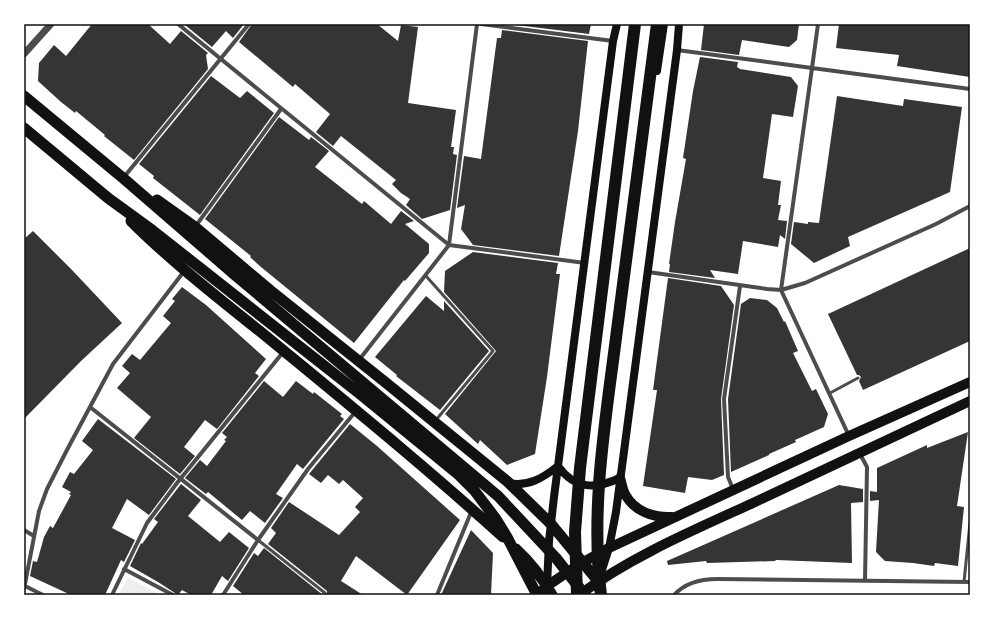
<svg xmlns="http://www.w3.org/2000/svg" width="994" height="619" font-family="Quicksand,sans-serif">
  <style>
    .green { fill: #eee }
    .building { fill: #353535 }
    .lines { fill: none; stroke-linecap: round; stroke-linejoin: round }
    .service { stroke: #4c4c4c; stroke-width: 3 }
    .minor { stroke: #4c4c4c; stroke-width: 4 }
    .tertiary { stroke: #4c4c4c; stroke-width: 7 }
    .secondary { stroke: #111; stroke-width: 8 }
    .primary { stroke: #111; stroke-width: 10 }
    .trunk { stroke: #111; stroke-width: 11 }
    .motorway { stroke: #111; stroke-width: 12 }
    .neatline { fill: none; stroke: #111; stroke-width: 1.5 }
  </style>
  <rect width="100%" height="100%" fill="#fff"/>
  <!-- green -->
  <path class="green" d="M128,578L161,595H118Z"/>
  <!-- building -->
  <path class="building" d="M92,24H148L170,44L181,31L208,53L206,55L208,69L134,160L104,136L105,135L76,111L75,113L61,102L38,81L39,63L54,45L66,56Z
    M186,24H244L233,38L226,31L212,47L185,25Z
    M252,24H377L398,41L401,25L418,27L408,103L456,110L451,147H454L453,154L457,155L450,210L422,219L406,205L410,199L401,193L392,184L396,180L341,136L333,146L316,132L330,114L295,84L293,87L239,42Z
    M508,24H591L589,34Z
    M704,24H799L797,40L789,47L742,40L739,55L701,50Z
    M839,24H970V77L897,66L899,55L836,48Z
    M502,30L588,41L578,131L559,256L473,245L461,229L465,205L457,208L464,156L481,159L497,38H501Z
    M700,57L738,62L737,67L740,69L791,77L798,86L793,117L772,114L763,178L781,181L778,205H781L778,220L787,221L785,239L780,235L778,247L743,241L738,274L710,270L715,278L669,272L670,264H669L675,222L686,159L683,158L693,91Z
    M211,76L240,98L247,91L274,113L200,215L153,178L154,176L139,164Z
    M837,96L903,106L904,99L962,107L950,192L848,237L850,246L814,263L791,244L794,222L808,224V222L819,223Z
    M279,117L309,140L311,137L329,151L315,167L362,204L364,201L391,224L401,211L414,221L405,224L429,244V253L405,281L404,280L354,343L261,267L250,257L251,256L205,219Z
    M33,231L72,270L122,323L81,361L24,419V239Z
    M970,248V341L863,390L859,381L861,377L859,375H857L828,314Z
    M473,252L558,263L556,274H560L547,377L535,454L507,465L480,440L478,444L445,414L496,351L444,292L445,271Z
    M668,278L721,286L734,305L721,399L724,475L712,480L688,477L685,493L643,486L657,390H653Z
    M182,287L206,305L266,359L255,373L259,376L217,429L205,420L184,447L195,456L180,474L134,438L151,417L117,388L130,373L122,366L132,354L140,360L171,323L163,316L175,301L172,299Z
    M426,296L444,311V301L489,351L440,410L396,376L397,375L375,357Z
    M750,298L767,300L777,308L784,322L785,321L798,351L793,353L812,391L816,389L828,414L824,427L795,440L796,442L769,454V455L731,472L728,399L741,304Z
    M264,381L283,397L296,381L313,394L314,392L342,414L340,416L344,419L303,469L297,464L276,494L283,498L265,523L250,511L242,520L208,492L206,494L185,478L200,460L207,466L226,441L224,440L227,437L222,433Z
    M98,419L176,479L149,515L127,499L112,528L135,540L124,562L121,560L105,595H71L30,576L33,561L37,562L44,537L50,526L53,528L71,495L69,494L71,492L62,487L70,472L74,474L93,450L82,441Z
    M350,424L377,446L460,520L407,595L356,556L341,581L363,595H327V591L268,544L276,533L271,528L289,502L339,535L360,512L355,507L363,498L343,480L339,484L328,475L321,483L309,474Z
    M968,432L957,506L964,507L958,566L935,563L934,566L913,563L885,561L876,552L879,500L870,501V491L877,492V468L927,445V448Z
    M181,484L201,500L188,516L220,542L229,532L249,548L228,581L222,576L211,595H191L182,590L178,595L158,582L130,566L141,543L142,544L158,522L154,519Z
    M839,485L863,489V502L851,503L852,563L776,560L775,561L707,563L706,561L668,565L667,561Z
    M471,530L493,553L491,595H441Z
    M264,548L323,595H244L233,586L254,553L258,556Z"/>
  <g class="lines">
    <!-- service -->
    <path class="service" d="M426,276L493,351L436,420
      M830,393L858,378
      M258,540L325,593
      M964,582L970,523"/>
    <!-- minor -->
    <path class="minor" d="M178,24L449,245L585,263
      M481,24L613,41
      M677,50L812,68L818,24
      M124,177L249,24
      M195,227L281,109
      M648,272L767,289L781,290L805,283L936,224L970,206
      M359,360L449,245L477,24
      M90,407L258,540
      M849,436L781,290L812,68L970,89
      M860,454L867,467L865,581
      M733,489L728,477L724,399L740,286
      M24,530L34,536
      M124,569L173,595
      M25,586L43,595
      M24,589L39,511L47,489L68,448L113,364L185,270
      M112,595L147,523L177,483L284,351
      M223,595L258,540L308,469L356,411
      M437,595L472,510
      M674,595C685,583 702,579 717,579L970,582"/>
    <!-- tertiary -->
    <path class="tertiary" d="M24,54L51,24"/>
    <!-- secondary -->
    <path class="secondary" d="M657,71L664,24
      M558,466C575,490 596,489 620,478
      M509,483C528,487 543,478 558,466
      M601,573L609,548L616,512L677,50L679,24
      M547,586L549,541L554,497L613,41L617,24"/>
    <!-- primary -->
    <path class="primary" d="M620,478C622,483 622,489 625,494C634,511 653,518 672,517
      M536,595C559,576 584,561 609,548L849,436L970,382
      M579,595C632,556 694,530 753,503C826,469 898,435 970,401"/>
    <!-- trunk -->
    <path class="trunk" d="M24,96L123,178L235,275L498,496L556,558L585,595
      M24,128L108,198L152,230L360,394L459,475L474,490L496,519L507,537L537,595
      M157,200L195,227L271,291L385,382L508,482L551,524L598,581L599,588
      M131,221C173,263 221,300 267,337C347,403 427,468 503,537
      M516,549C531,563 542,577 552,595"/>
    <!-- motorway -->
    <path class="motorway" d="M577,595L575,532L580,468L635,24
      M601,595C590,507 606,418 617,330C631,228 644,126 657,24"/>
  </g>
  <!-- border -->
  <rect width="994" height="619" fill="none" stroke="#ffffff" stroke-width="50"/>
  <rect x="25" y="25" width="944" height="569" class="neatline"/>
</svg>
